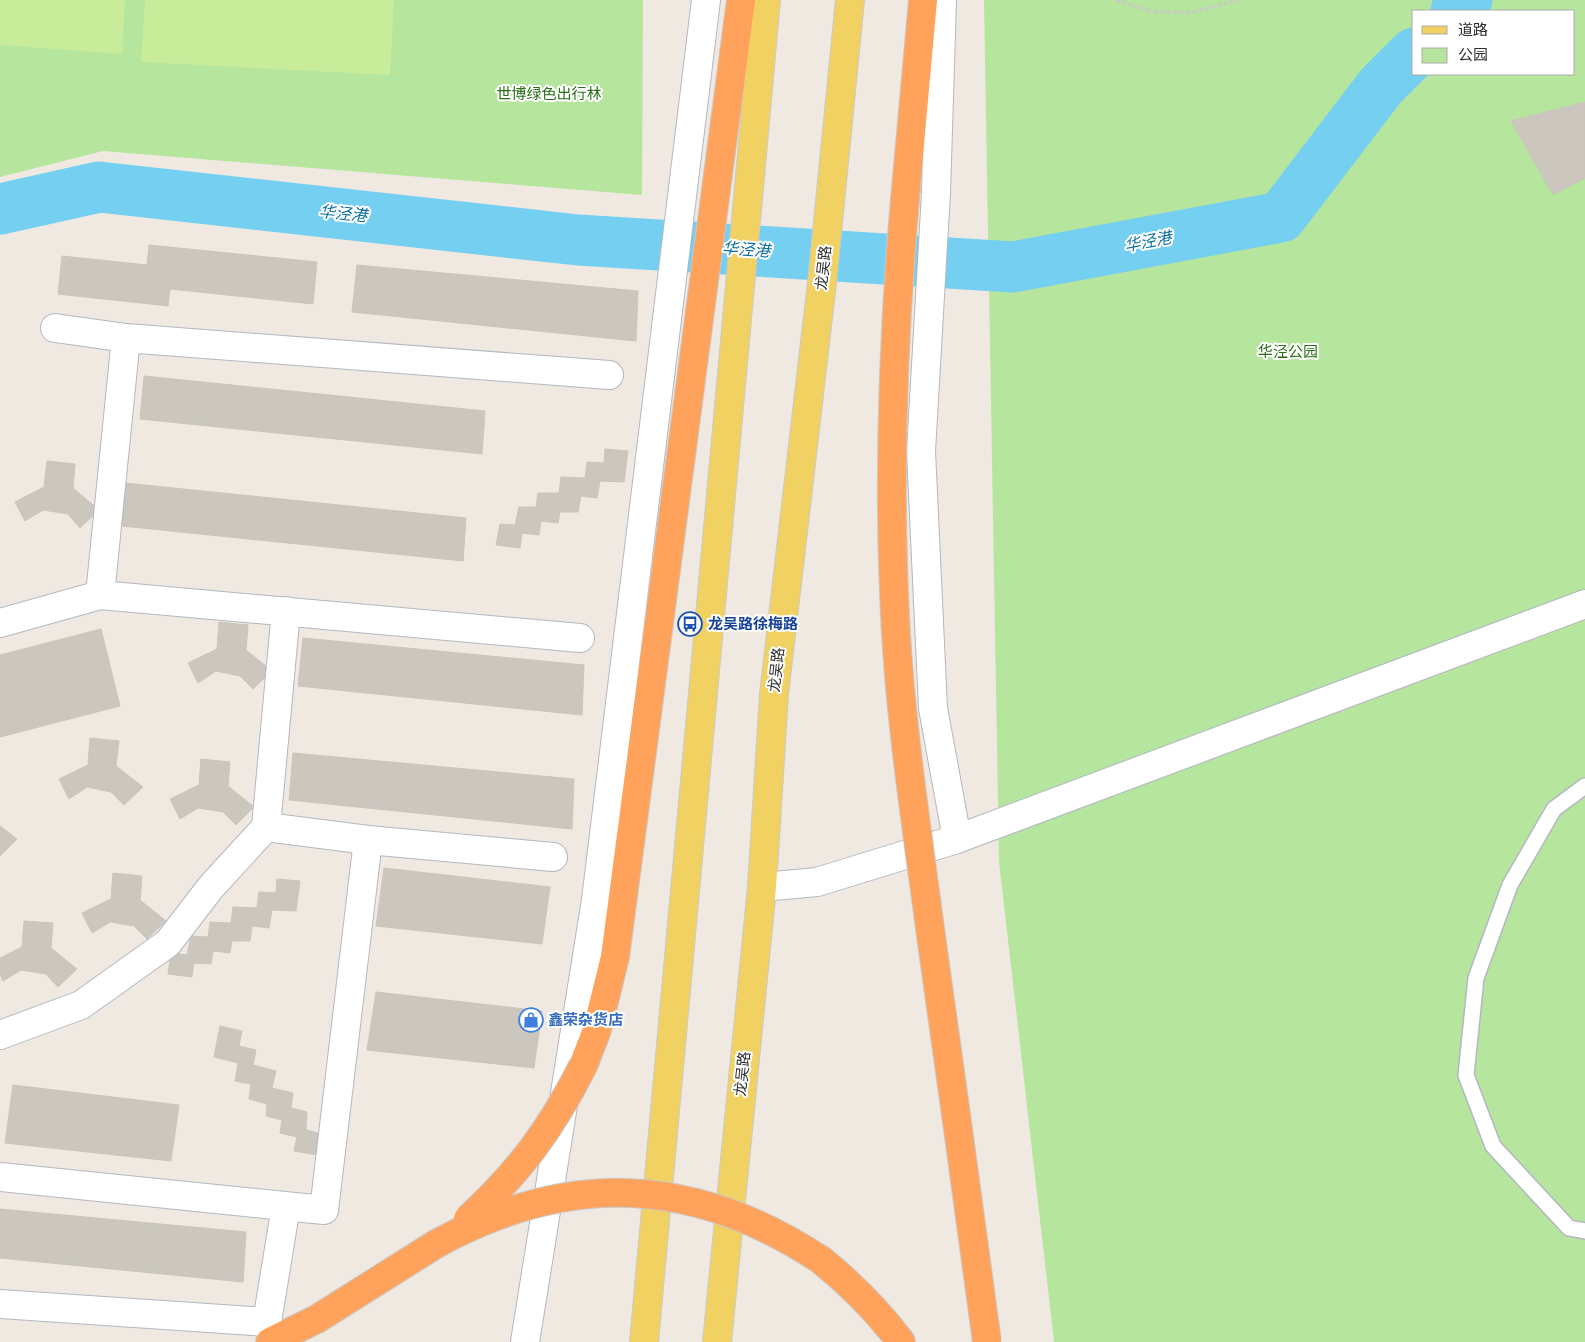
<svg xmlns="http://www.w3.org/2000/svg" width="1585" height="1342" font-family="'Source Sans 3','Noto Sans SC',sans-serif">
  <style>
    .green { fill: #b6e59e; fill-rule: evenodd }
    .pitch { fill: #c9ec9a }
    .lines { fill: none; stroke-linecap: round; stroke-linejoin: round }
    .river { stroke: #75cff0; stroke-width: 51 }
    .building { fill: #cbc7bf; stroke: #cbc5ba }
    .lane-casing { stroke: #b4b7c1; stroke-width: 18 }
    .street-casing { stroke: #b4b7c1; stroke-width: 30 }
    .primary-casing { stroke: #c9c9c9; stroke-width: 30 }
    .highway-casing { stroke: #c9c9c9; stroke-width: 30 }
    .path { stroke: #c9c9c9; stroke-width: 3; stroke-dasharray: 4 2.5; stroke-linecap: butt }
    .lane { stroke: #fff; stroke-width: 15 }
    .street { stroke: #fff; stroke-width: 28 }
    .primary { stroke: #f2d163; stroke-width: 28 }
    .highway { stroke: #ffa35c; stroke-width: 28 }
    .highway-bridge-casing { stroke: #c9c9c9; stroke-width: 30; stroke-linecap: butt }
    .highway-bridge { stroke: #ffa35c; stroke-width: 28 }
    .labels { text-anchor: middle; dominant-baseline: central; stroke-width: 4; stroke-linejoin: round; paint-order: stroke }
    .park-label { font-size: 15px; fill: #2c6e1b; stroke: #fff }
    .street-label { font-size: 15px; fill: #2e2e2e; stroke: #fff }
    .transit-label { font-size: 15px; font-weight: bold; fill: #164399; stroke: #fff; text-anchor: start }
    .shop-label { font-size: 15px; font-weight: bold; fill: #366cbe; stroke: #fff; text-anchor: start }
    .water-label { font-size: 16px; font-style: italic; fill: #0d6fa3; stroke: #fff }
  </style>
  <rect width="100%" height="100%" fill="#efe9e1"/>
  <!-- green -->
  <path class="green" d="M0,0H643L642,195L103,151L0,177Z
    M984,0H1585V1342H1054L999,861ZM1414,11H1574V74H1414Z"/>
  <!-- pitch -->
  <path class="pitch" d="M0,0H125L122,54L0,45Z
    M145,0H394L390,75L141,62Z"/>
  <g class="lines">
    <!-- river -->
    <path class="river" d="M1456,11L1467,0
      M0,209L99,187L578,240L1013,267L1281,217L1381,86L1414,53"/>
  </g>
  <!-- building -->
  <path class="building" d="M1585,102V178L1553,195L1511,121Z
    M149,245L317,262L313,304L170,289L168,306L58,294L62,256L147,265Z
    M357,265L638,291L636,341L352,312Z
    M144,376L485,411L482,454L140,419Z
    M605,449L628,451L624,482L600,481L597,498L581,496L578,512H560L558,523L541,521L539,535L522,533L520,548L496,545L500,524L515,525L519,507H536L538,493H559L561,477L585,478L587,462L604,463Z
    M47,461L75,464L73,488L99,510L80,528L68,514L43,510L25,521L15,502L44,487Z
    M125,483L466,518L463,561L122,526Z
    M219,622L248,625L246,650L272,671L253,689L240,676L216,671L198,683L188,663L217,649Z
    M101,629L120,706L0,737V655Z
    M303,638L584,665L582,715L298,686Z
    M90,738L119,741L116,766L143,787L124,805L111,792L87,787L69,799L59,779L88,765Z
    M293,753L574,779L572,829L289,800Z
    M201,759L230,762L228,786L254,807L236,825L223,812L198,808L180,819L170,799L199,785Z
    M0,826L17,839L0,856Z
    M384,868L550,887L542,944L376,926Z
    M113,873L142,876L140,900L166,921L147,939L134,926L110,922L92,933L82,913L111,899Z
    M277,879L300,881L296,911L272,910L269,928L252,926L250,941H232L230,953L213,951L211,964L194,963L192,977L168,974L171,953L187,955L191,936L208,937L210,922L231,923L233,907L257,908L259,892L276,893Z
    M24,921L53,923L51,948L77,969L58,987L46,974L21,970L3,981L0,974V958L22,947Z
    M376,992L542,1011L534,1068L367,1050Z
    M220,1026L242,1031L239,1046L256,1050L253,1065L276,1071L272,1088L293,1093L291,1108L307,1112L306,1130L321,1134L318,1155L294,1151L297,1137L280,1133L282,1120L266,1116L267,1104L249,1099L251,1084L235,1081L238,1063L214,1057Z
    M13,1085L179,1105L171,1161L5,1143Z
    M0,1209L246,1232L243,1282L0,1258Z"/>
  <g class="lines">
    <!-- lane casing -->
    <g class="lane-casing">
      <path id="lane" d="M1585,786L1554,809L1510,885L1476,978L1466,1075L1493,1146L1569,1228L1585,1231"/>
    </g>
    <!-- street casing -->
    <g class="street-casing">
      <path id="street" d="M942,0L936,193L921,451L933,708L957,839
        M55,328L126,338L609,375
        M100,595L126,338
        M0,623L100,595L580,638
        M266,827L368,840L553,857
        M762,887L817,882L957,839L1585,604
        M0,1035L81,1005L168,943L211,887L266,827L286,611
        M0,1177L324,1210L368,840
        M0,1304L267,1322L286,1206
        M525,1342L596,900L706,0"/>
    </g>
    <!-- primary casing -->
    <g class="primary-casing">
      <path id="primary" d="M644,1342L766,0
        M717,1342L762,887L774,694L822,283L850,0"/>
    </g>
    <!-- highway casing -->
    <g class="highway-casing">
      <path id="highway" d="M905,199L923,0
        M583,1066L597,1030L615,957L741,0
        M821,1260C852,1285 877,1310 901,1342
        M270,1342L317,1319L436,1244"/>
    </g>
    <!-- path -->
    <path class="path" d="M1116,0L1150,11L1190,13L1238,0"/>
    <!-- lane -->
    <use href="#lane" class="lane"/>
    <!-- street -->
    <use href="#street" class="street"/>
    <!-- primary -->
    <use href="#primary" class="primary"/>
    <!-- highway -->
    <use href="#highway" class="highway"/>
    <!-- highway-bridge casing -->
    <g class="highway-bridge-casing">
      <path id="highway-bridge" d="M905,199C893,338 888,476 895,615C900,722 917,829 931,936C950,1071 969,1207 987,1342
        M468,1219C520,1171 551,1129 583,1066
        M436,1244C569,1171 694,1176 821,1260"/>
    </g>
    <!-- highway-bridge -->
    <use href="#highway-bridge" class="highway-bridge"/>
  </g>
  <!-- icons -->
  <defs>
    <g id="bus-ring" transform="scale(1.25)"><circle r="9.5" fill="#fff" stroke="#1a4fb4" stroke-width="1.5"/><path d="M-5-6H5V4H4V6H2V4H-2V6H-4V4H-5ZM-3.5-4V0h7V-4ZM-3.5 1.2v1.5H-2V1.2ZM2 1.2v1.5H3.5V1.2Z" fill="#1a4fb4"/></g>
    <g id="shop-ring" transform="scale(1.25)"><circle r="9.5" fill="#fff" stroke="#3f7fe0" stroke-width="1.5"/><path d="M-5-2.5h2.3a2.7 3.5 0 0 1 5.4 0H5L5.5 6h-11ZM-1.5-2.5h3a1.5 2.3 0 0 0-3 0Z" fill="#3f7fe0"/></g>
  </defs>
  <g fill-rule="evenodd">
    <use href="#bus-ring" x="690" y="624"/>
    <use href="#shop-ring" x="531" y="1020"/>
  </g>
  <g class="labels">
    <!-- park labels -->
    <g class="park-label">
      <text x="549" y="94">世博绿色出行林</text>
      <text x="1288" y="352">华泾公园</text>
    </g>
    <!-- street labels -->
    <g class="street-label">
      <text transform="translate(824 268) rotate(-84)">龙吴路</text>
      <text transform="translate(777 670) rotate(-84)">龙吴路</text>
      <text transform="translate(743 1074) rotate(-84)">龙吴路</text>
    </g>
    <!-- transit labels -->
    <g class="transit-label">
      <text x="708" y="624">龙吴路徐梅路</text>
    </g>
    <!-- shop labels -->
    <g class="shop-label">
      <text x="548" y="1020">鑫荣杂货店</text>
    </g>
    <!-- water labels -->
    <g class="water-label">
      <text transform="translate(343 214) rotate(6)">华泾港</text>
      <text transform="translate(1148 242) rotate(-11)">华泾港</text>
      <text transform="translate(746 250) rotate(4)">华泾港</text>
    </g>
  </g>
  <!-- legend -->
  <rect x="1412" y="10" width="162" height="65" fill="#ffffff" stroke="#ababab"/>
  <rect x="1422" y="26" width="25" height="8" fill="#f2d163" stroke="#ababab"/>
  <text x="1458" y="35" font-size="15" fill="#2e2e2e">道路</text>
  <rect x="1422" y="48" width="25" height="15" fill="#b6e59e" stroke="#ababab"/>
  <text x="1458" y="60" font-size="15" fill="#2e2e2e">公园</text>
</svg>
